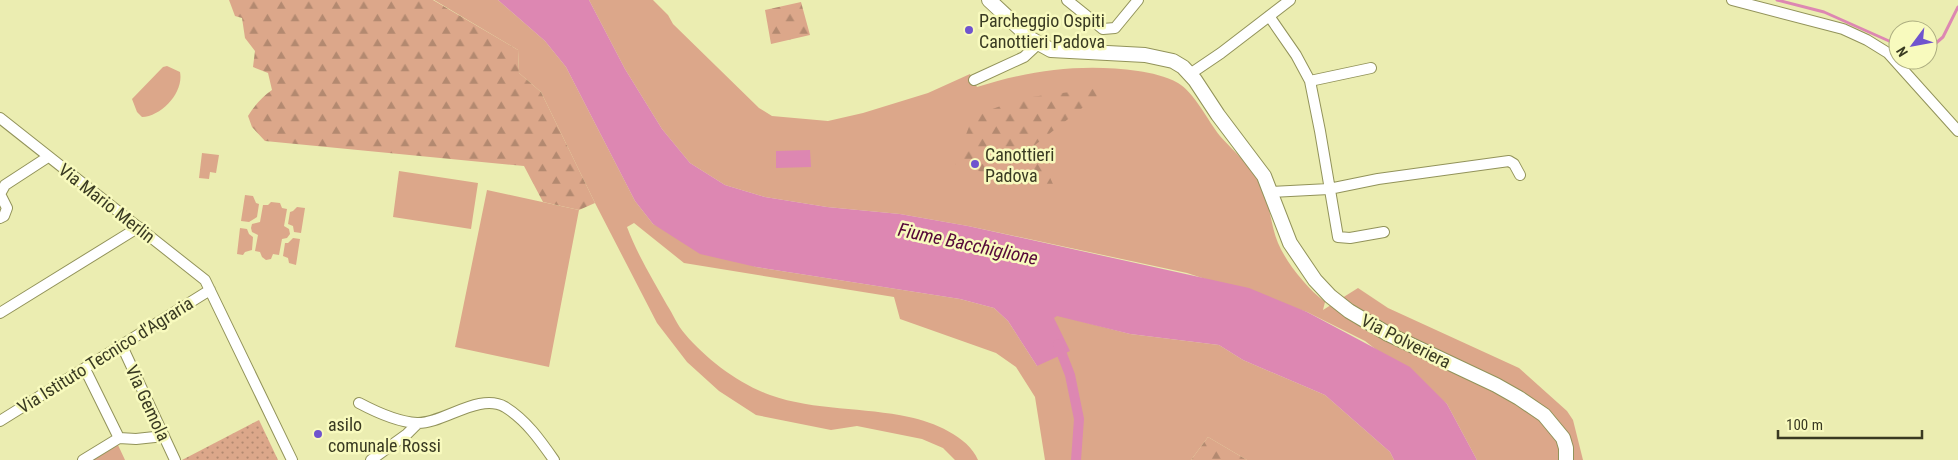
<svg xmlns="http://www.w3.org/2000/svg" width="1958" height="460" font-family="'Roboto Condensed',sans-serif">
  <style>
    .grass { fill: #dca78a }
    .forest { fill: url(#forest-firs) }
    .park { fill: url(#park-dots) }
    .water { fill: #dd87b2 }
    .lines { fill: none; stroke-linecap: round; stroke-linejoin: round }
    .stream { stroke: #dd87b2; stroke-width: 3 }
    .canal { stroke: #dd87b2; stroke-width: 10 }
    .street-casing { stroke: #92935a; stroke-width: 12 }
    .secondary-casing { stroke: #92935a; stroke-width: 16 }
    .street { stroke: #fff; stroke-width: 10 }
    .secondary { stroke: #fff; stroke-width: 14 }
    .poi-dot { fill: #6f54ce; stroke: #f8fabe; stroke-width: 2 }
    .labels { text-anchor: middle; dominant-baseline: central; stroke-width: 5; stroke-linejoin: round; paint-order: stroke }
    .poi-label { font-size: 18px; fill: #393a22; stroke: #f8fabe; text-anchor: start }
    .street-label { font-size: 18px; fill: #393a22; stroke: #f8fabe }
    .water-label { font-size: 19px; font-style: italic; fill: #560939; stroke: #f8fabe }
  </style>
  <defs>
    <pattern id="forest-firs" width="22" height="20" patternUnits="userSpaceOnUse" patternTransform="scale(1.25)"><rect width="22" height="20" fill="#dca78a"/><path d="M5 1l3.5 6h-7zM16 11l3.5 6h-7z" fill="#b38970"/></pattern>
    <pattern id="park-dots" width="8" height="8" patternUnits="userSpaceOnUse" patternTransform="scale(1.25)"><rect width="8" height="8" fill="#dca78a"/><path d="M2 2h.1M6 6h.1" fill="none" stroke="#b38970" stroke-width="1.8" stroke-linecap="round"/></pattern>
  </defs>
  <rect width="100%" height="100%" fill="#ebedb1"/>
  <!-- grass -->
  <path class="grass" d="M434,0H498L545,41L566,67L635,201L653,224L756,267L960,299L994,308L1008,321L1037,366L1054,317L1057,315L1130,334L1219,345L1243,360L1325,395L1390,452L1394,460H1247L1208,437L1191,460H1045L1035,397L1016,367L996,353L900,319L894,297L684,263L634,223L627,227C637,254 653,280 667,305C673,314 677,325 685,334C706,359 739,384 770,395C815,411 864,407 909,417C933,422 968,436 978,460H955L943,448L922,439L857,426L831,430L756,415L719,391L687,362L657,323L595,203L541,92L519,73L518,50Z
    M589,0H653L668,15L673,24L759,108L772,116L828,121L863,113L928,93L970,74L977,87C1030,70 1083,63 1138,71C1151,73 1166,76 1178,83C1194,92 1208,121 1220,136C1234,152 1255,169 1263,189C1270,206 1271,226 1278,243C1287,264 1307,288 1325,302L1323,310L1358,288L1388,308L1519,368L1567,411L1573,420L1583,460H1477L1447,404L1365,341L1307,312L1187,273L968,226L900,214L827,207L765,197L725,185L690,163L662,129L625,69Z
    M167,66L180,72C184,92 162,116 142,117L137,112L132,99L163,67Z
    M202,153L219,155L216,173L210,172L209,179L199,178Z
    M399,171L478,183L471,229L393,217Z
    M487,190L579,210L549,367L455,347Z
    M245,195L253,196L256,203L259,204L257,217L249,222L241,221Z
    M271,202L280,203L282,208L287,209L284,226L289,229L290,234L287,238L282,239L279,255L273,254L271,259L266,260L262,257L260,252L255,251L258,235L252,232L251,228L252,224L260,222L263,205H268Z
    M297,207L305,208L301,233L294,232L293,226L288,224L290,212L293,211Z
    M240,228L247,229L249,234L253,237L252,250L245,252L243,255L237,254Z
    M293,238L300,239L296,265L289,263L288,258L283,256L285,243H288Z
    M118,445L125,460H93Z"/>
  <!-- forest -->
  <path class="forest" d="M229,0H433L518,50L519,73L541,92L595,203L579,210L543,202L524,166L265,141L252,127L248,116C254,106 262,97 272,90L268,73L253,67L255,51L245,38L242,18L235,16Z
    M801,2L810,35L771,44L765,10Z
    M1109,87L1035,145L1058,195L955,164L973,116L1023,98Z
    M1208,437L1247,460H1191Z"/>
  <!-- park -->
  <path class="park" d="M259,420L278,460H182Z"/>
  <!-- water -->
  <path class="water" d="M498,0H589L625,69L662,129L690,163L725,185L765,197L827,207L900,214L968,226L1249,288L1307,312L1410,367L1447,404L1477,460H1394L1390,452L1325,395L1243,360L1219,345L1130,334L1057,316L1054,318L1070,351L1037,366L1008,321L994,308L960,299L756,267L700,254L653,224L635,201L566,67L545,41Z
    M810,150L811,167L776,168V151Z"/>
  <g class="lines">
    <!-- stream -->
    <path class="stream" d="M1777,0L1824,12L1898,45
      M1928,50L1943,37L1958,7"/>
    <!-- canal -->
    <path class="canal" d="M1058,344L1070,375L1079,419L1076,460"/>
    <!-- street casing -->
    <g class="street-casing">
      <path id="street" d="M1067,0L1103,29L1115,28L1138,0
        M1732,0L1843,29L1867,40L1888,53L1958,131
        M1269,16L1296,55L1310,81L1320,131L1338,237L1350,238L1384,232
        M1190,74L1221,53L1290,0
        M974,80L1024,57L1038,44
        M1310,81L1371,68
        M0,118L205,280L292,460
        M1271,192L1329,189L1378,179L1509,161L1514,164L1520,175
        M0,218L4,216L7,208L0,194L5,185L48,157
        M0,313L139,227
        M122,346L175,460
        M85,369L119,438
        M359,403C376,412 397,422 417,423C443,424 479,392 505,407C526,420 540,440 554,460
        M0,421L210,290
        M83,460L119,438L136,439L164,436
        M371,460L407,434L418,423"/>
    </g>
    <!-- secondary casing -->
    <g class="secondary-casing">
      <path id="secondary" d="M989,0L1031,39L1051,50L1145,55L1173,61L1183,67L1195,80L1218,115L1264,176L1290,243L1315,280L1330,296L1349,311L1388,334L1496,385L1519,398L1544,415L1563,438L1566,448V460"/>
    </g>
    <!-- street -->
    <use href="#street" class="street"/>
    <!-- secondary -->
    <use href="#secondary" class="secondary"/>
  </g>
  <!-- markers -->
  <g class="poi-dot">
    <circle cx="969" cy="30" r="5"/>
    <circle cx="975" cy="164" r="5"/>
    <circle cx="318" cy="434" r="5"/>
  </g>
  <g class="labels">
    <!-- poi labels -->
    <g class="poi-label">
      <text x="979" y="20">Parcheggio Ospiti<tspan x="979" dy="21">Canottieri Padova</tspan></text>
      <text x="985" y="154">Canottieri<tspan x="985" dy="21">Padova</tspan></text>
      <text x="328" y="424">asilo<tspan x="328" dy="21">comunale Rossi</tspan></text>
    </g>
    <!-- street labels -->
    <g class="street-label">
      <text transform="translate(107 203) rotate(38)">Via Mario Merlin</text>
      <text transform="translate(1406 341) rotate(27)">Via Polveriera</text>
      <text transform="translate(105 355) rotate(-32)">Via Istituto Tecnico d'Agraria</text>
      <text transform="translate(148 403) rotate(65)">Via Gemola</text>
    </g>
    <!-- water labels -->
    <g class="water-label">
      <text transform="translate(968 244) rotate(12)">Fiume Bacchiglione</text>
    </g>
  </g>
  <!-- north arrow -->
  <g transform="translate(1913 45) rotate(238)"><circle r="24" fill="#f8fabe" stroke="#acad80"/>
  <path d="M0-4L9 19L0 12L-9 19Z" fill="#6f54ce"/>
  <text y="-8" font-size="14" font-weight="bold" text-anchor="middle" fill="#393a22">N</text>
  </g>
  <!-- scale -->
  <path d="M1778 430v8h144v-8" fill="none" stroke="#393a22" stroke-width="2.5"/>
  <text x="1786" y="430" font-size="15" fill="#393a22" stroke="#f8fabe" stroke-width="4" paint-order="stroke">100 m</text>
</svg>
